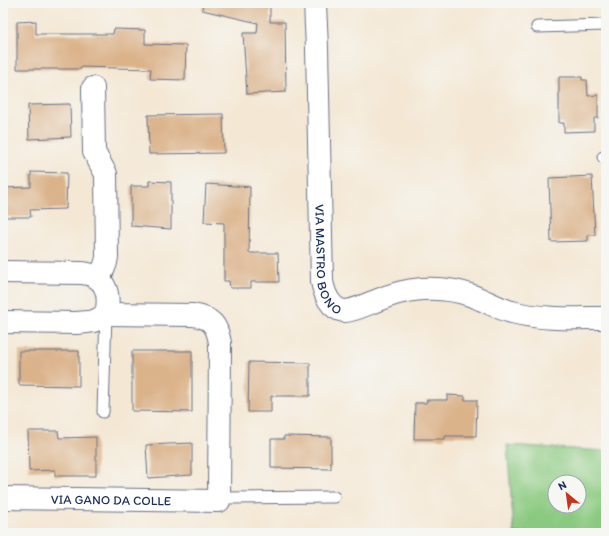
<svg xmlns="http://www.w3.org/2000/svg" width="609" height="536" font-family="Itim,sans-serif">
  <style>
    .green { fill: #8ac97f; stroke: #527c6e; fill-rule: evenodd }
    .building { fill: #dbb38b }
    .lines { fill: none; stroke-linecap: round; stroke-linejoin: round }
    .service-casing { stroke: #677088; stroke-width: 13 }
    .minor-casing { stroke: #677088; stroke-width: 24 }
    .service { stroke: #fff; stroke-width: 11 }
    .minor { stroke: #fff; stroke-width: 22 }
    .labels { text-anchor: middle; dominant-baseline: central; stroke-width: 3; stroke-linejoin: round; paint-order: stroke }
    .street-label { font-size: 13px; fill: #1b2f5e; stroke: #f6f6f2 }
  </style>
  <rect width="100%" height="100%" fill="#f6f6f2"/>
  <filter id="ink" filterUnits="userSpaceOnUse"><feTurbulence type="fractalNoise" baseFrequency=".025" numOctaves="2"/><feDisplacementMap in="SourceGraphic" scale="8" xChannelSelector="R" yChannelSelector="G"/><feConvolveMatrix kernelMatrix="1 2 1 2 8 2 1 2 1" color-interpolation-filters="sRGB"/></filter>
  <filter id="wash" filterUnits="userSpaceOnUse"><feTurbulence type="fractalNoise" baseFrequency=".012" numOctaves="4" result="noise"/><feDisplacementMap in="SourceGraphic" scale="16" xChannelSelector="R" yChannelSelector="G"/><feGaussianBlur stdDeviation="0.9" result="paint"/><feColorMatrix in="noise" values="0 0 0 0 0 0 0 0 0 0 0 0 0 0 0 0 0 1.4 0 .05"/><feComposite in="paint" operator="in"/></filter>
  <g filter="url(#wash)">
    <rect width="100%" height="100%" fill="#f4e8d5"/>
    <!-- green -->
    <path class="green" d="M507,445L606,451V533H514ZM555,482H579V506H555Z"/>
    <g id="blocks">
      <!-- building -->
      <path class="building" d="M203,3H270V22H285L286,92L247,94L243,33H257L258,23L202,10Z
        M36,21V34H113L114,29L145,30V44L186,45L185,80L150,79L151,69L81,67V69H17V22Z
        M559,77H582V80H587L588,96L598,95V118H594V131L564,132V123H559Z
        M70,104L71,137L29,139L28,105Z
        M223,114L224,153L149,154L148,115Z
        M31,172L67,173L66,209L30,210L31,217H3V188L31,187Z
        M592,176L595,235H588V241L551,242L549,178Z
        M149,181L171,182V229L131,226V186H149Z
        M206,184L250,187L249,253H278L279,282H251V288H230L229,281H224V223L204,222Z
        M19,351H79V386L19,385Z
        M132,351H192V412L132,411Z
        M249,362L310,363V396H271V412H248Z
        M447,395L465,396V400H477L476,436H445V439H414L415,403H426L427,400H447Z
        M28,431H58L59,438L96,437V476H55V470L29,471Z
        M284,436L331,437V469L271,468V439H284Z
        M192,443V475L148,478L146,445Z"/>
    </g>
  </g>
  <g filter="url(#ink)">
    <use href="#blocks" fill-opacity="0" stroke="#677088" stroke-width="1"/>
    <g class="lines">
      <!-- service casing -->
      <g class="service-casing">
        <path id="service" d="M537,27L606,25
          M603,157H606
          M103,412L106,314
          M219,498L334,497"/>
      </g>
      <!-- minor casing -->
      <g class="minor-casing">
        <g id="minor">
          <path id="s1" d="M315,3L317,48L322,281C324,293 330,309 344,311C354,311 364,305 373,302C389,295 405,290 422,289C440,288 457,290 473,296C486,301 499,309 512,312C543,320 575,318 606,318"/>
          <path d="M93,88L94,152L106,174L107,257C106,266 103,271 98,278"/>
          <path d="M3,272L82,273C105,275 111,293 106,314L100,318L94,321L88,322L76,323L3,322"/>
          <path id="s2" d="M3,498L219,501L220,343C217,325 212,318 193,315L106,314"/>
        </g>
      </g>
      <!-- service -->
      <use href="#service" class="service"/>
      <!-- minor -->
      <use href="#minor" class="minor"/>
    </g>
  </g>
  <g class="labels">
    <!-- street labels -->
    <g class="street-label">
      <text stroke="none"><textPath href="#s1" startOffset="258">VIA MASTRO BONO</textPath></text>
      <text stroke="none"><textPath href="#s2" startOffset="108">VIA GANO DA COLLE</textPath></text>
    </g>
  </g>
  <!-- margin -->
  <rect width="609" height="536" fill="none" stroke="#f6f6f2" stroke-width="16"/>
  <!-- north arrow -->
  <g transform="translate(567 494) rotate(331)"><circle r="19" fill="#f6f6f2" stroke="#9ea6b7"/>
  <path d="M0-3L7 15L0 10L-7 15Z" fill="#c8321e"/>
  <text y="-6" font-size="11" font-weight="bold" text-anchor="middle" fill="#1b2f5e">N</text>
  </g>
</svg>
